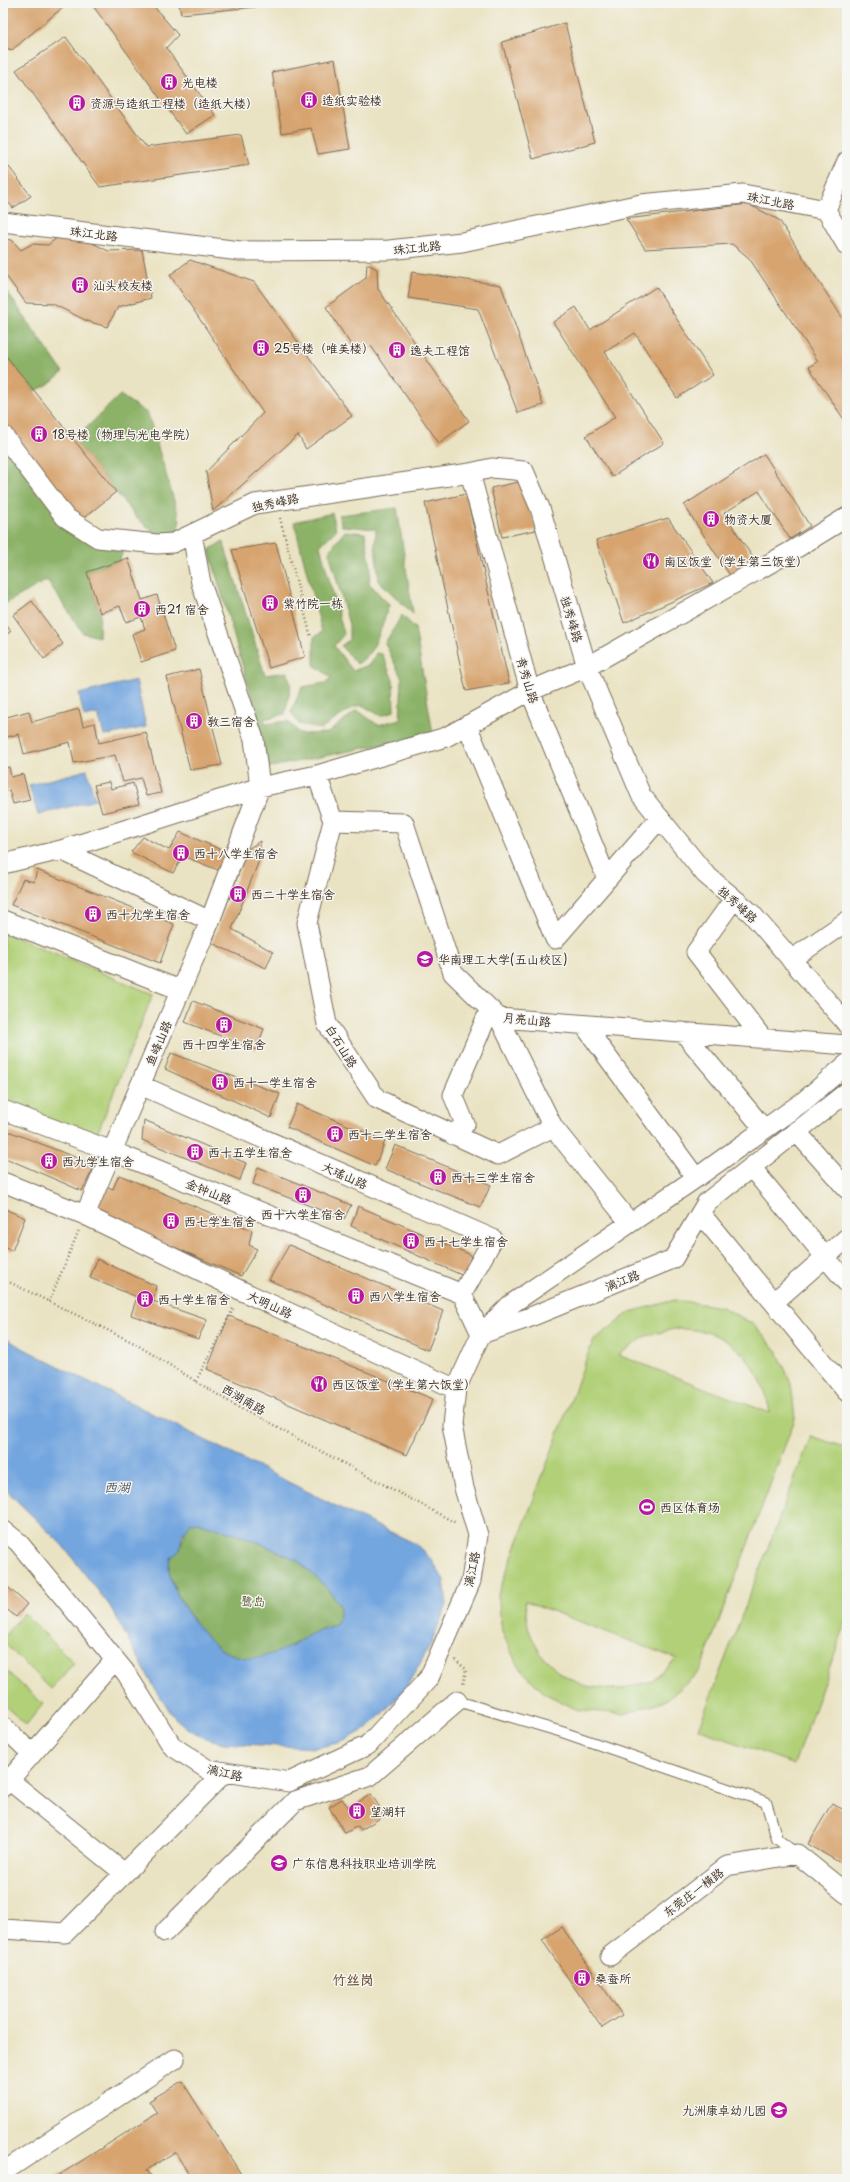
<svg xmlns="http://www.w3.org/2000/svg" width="850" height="2182" font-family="'Playpen Sans','LXGW WenKai TC',sans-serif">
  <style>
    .green { fill: #b1d077; stroke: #767d4a; fill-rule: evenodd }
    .forest { fill: #8cb268; stroke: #646e43 }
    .water { fill: #73a6df; stroke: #57687e; fill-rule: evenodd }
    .building { fill: #d7a470 }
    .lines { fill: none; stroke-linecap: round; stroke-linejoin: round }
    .service-casing { stroke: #786b58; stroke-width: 12 }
    .minor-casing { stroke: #786b58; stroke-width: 21 }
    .path { stroke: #786b58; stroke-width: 2.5; stroke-dasharray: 1 3; stroke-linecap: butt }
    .service { stroke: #fff; stroke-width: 10 }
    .minor { stroke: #fff; stroke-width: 19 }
    .labels { text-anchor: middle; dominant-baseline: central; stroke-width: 3; stroke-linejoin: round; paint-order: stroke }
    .poi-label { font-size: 12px; fill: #3b2a1e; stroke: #f6f6f2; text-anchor: start }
    .street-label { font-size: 12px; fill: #3b2a1e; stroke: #f6f6f2 }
    .park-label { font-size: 12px; fill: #585434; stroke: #f6f6f2 }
    .water-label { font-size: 13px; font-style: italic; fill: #4f5562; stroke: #f6f6f2 }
    .quarter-label { font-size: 14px; font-weight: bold; fill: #72553b; stroke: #f6f6f2 }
  </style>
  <rect width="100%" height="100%" fill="#f6f6f2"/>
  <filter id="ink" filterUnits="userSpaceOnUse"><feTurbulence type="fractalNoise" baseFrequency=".025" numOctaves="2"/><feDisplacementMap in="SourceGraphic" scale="8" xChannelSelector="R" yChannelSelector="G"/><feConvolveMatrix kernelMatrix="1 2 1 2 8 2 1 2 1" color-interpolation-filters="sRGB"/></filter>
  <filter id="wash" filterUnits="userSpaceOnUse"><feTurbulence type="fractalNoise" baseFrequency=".012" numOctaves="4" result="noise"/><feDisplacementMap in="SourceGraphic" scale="16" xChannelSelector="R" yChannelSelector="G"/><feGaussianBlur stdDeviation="0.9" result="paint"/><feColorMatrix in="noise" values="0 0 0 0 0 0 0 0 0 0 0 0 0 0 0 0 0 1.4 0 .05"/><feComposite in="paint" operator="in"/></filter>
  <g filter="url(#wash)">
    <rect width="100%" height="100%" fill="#eae3c3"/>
    <!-- green -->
    <path class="green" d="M3,932L153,994L93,1144L3,1107Z
      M675,1300L722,1307L753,1324L777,1351L791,1383L795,1419L700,1671L666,1701L623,1714L578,1710L544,1693L518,1666L502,1632L498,1594L593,1341L630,1312ZM678,1328C689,1330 702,1330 712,1334C746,1347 764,1378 770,1413L618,1355L646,1336ZM525,1601H526L677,1659L651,1681L618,1690L584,1686L560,1673L540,1653L528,1628Z
      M811,1436L847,1448V1620L794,1764L698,1729Z
      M24,1613L74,1663L51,1689L3,1642V1637Z
      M3,1668L43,1704L26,1725L3,1704Z"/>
    <!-- forest -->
    <path class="forest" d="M3,286L63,372L46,386L34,391L3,352Z
      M120,395L148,414L180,521L175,536L153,532L136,517L74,440Z
      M3,441L68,527L125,547L119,561L87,572L100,613L99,637L83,633L47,580L3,605Z
      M397,508L413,614L379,581L375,545L376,529L342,526L339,515Z
      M332,513L336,530L320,546L344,634L334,646L353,671L371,664L376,653L382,654L393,680L394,711L381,716L362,705L354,707L321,729L299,724L291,712L302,687L325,683L331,677L314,665V637L322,632L294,522Z
      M345,531L365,533L371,568L369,583L389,605C382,624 376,654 357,664L341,646L349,640V625L329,551Z
      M223,541L265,675L287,672L291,685L285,714L264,719L265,724L288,721L300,734L328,733L357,710L378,725L400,719L402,679L385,643L402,615L415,628L433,734L266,768L262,733L209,550Z
      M198,1522L250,1539L297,1560L329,1590L340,1606V1616L336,1625C328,1627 320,1629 313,1633C293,1644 270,1662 245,1658C238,1656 225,1653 219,1649C201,1637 164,1583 169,1561C171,1556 178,1552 181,1545C185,1536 183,1530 191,1523Z"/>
    <!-- water -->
    <path class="water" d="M136,680L146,727L104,736L98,714L84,717L79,694Z
      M87,770L95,800L38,815L29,785Z
      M3,1336L20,1347L342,1509L416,1544L431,1559L444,1580L447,1605L429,1648L404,1691L368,1728L342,1742L315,1748L224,1743L205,1738L187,1728L175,1718L159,1696L110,1606L62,1545L3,1487ZM198,1522L250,1539L297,1560L329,1590L340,1606V1616L336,1625C328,1627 320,1629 313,1633C291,1645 273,1658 248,1658C241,1658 225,1653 219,1648C201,1635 162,1583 170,1560C172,1555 177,1554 180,1550L182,1535L191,1523Z"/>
    <g id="blocks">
      <!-- building -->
      <path class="building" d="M3,3H68L12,50L3,47Z
        M91,3H151L178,35L166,48L215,115L186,134Z
        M179,3H255L256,7L181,14Z
        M565,23L595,142L533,159L502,42Z
        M66,37L146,147L241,135L249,165L100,187L16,70Z
        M335,59L350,149L318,154L311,128L282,133L272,72Z
        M3,159L31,196L13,208L3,196Z
        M748,204L779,220L847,325V424L809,367L818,361L749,258L732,244L645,249L626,219Z
        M67,230L108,251L142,250L151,298L118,307L107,327L87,321L53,304L26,303L3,272V239L12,240L21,250L32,244L48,245Z
        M190,260L254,282L352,416L306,449L298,435L213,511L206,472L263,413L170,275Z
        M367,264L377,269L378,289L469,421L439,443L371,346L357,354L326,307L366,278Z
        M412,272L501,285L543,405L518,413L478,309L408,298Z
        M656,287L713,375L677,398L635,333L605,352L664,443L612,477L586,436L615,417L553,322L576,307L590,330Z
        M3,352L116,492L80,521L3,427Z
        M764,454L810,526L790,539L759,491L724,513L755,561L731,577L684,505Z
        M523,481L536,530L502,537L491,488Z
        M466,494L509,683L466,691L425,503Z
        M668,518L713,583L624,623L596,540Z
        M276,543L305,657L269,668L232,550Z
        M128,558L142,600L157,595L175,651L141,662L132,634L145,629L141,617L126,622L120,606L100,613L87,572Z
        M32,601L63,644L44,659L13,615Z
        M3,621L11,631L3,638Z
        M199,669L222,765L190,770L167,677Z
        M79,709L83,726L95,723L99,743L146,732L161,793L146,796L141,778L123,782L115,755L74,763L70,742L24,754L19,734L3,738V718L29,711L32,722Z
        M9,767L11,777L23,774L30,800L13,804L9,790L3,792V768Z
        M109,782L111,789L133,783L139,804L102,813L94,785Z
        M180,832L231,854L223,872L183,856L173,873L131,852L143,837L169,850Z
        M260,841V858L232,929L273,952L266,968L212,943L248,849Z
        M37,870L174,924L160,963L11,905L23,879L34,882Z
        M193,1001L264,1029L256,1050L185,1022Z
        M171,1053L280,1094L271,1118L165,1069Z
        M297,1104L385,1141L375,1166L287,1127Z
        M144,1120L246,1163L240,1180L142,1140Z
        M3,1129L95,1165L82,1191L3,1157Z
        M395,1145L491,1185L480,1207L385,1169Z
        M258,1167L351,1205L344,1219L253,1184Z
        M119,1175L252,1230L249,1245L257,1249L241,1276L91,1211L105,1186L113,1189Z
        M358,1206L471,1255L466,1277L351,1226Z
        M3,1208L25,1218L12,1251L3,1247Z
        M289,1245L443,1311L428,1350L269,1280Z
        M97,1259L156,1286L153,1301L207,1320L198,1339L131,1315L137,1297L90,1278Z
        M229,1316L433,1399L407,1455L207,1369Z
        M3,1583L27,1604L16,1617L3,1606Z
        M371,1794L385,1815L361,1830L358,1826L345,1833L329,1807L342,1799L349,1808Z
        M832,1803L847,1812V1867L808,1844Z
        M562,1927L622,2015L602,2028L542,1940Z
        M182,2081L244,2179H192L175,2152L147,2170L153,2179H53L157,2113L149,2101Z"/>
    </g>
  </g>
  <g filter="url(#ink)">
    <use href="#blocks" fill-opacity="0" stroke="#786b58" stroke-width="1"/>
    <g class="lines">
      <!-- service casing -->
      <g class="service-casing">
        <path id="service" d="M457,1701L562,1732L766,1802L777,1839L797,1854"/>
      </g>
      <!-- minor casing -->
      <g class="minor-casing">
        <path id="minor" d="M826,210L847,161
          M826,210L847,246
          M3,222L240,251L389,250L462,242L641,204L743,194L826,210
          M3,435L65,517L98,538L157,544L173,543L192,534L201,583L254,739L260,787L210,921L85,1215L3,1182
          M470,473L530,691L607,879
          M192,534L255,504L470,473L492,468L524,471L540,508L587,667L641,795L705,874L751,913L847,1024
          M467,725L555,939L660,818
          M317,775L333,821L307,923L327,1024L377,1099L498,1155L553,1127
          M333,821L404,823L453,973L499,1018L847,1045
          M61,850L210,921
          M3,864L61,850L260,787L317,775L446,737L530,691L587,667L795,549L847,517
          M734,899L696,952L763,1039
          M3,920L180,990
          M791,960L847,921
          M499,1018L553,1127L630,1223
          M584,1025L696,1178
          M683,1032L764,1129
          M140,1085L493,1239L462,1294
          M3,1110L112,1151L462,1294L481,1334L510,1305L696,1178L804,1101L847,1064
          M796,1131L847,1189
          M453,1135L465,1124L453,1095L490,1009
          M751,1167L847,1283
          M701,1214L847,1392
          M85,1215L242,1291L456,1389
          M774,1302L847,1238
          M3,1530L18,1542L126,1673L172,1746L207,1769L289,1782L368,1745L429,1678L471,1581L478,1535L464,1488L452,1425L456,1389L481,1334L528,1318L673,1259L707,1202L847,1092
          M3,1726L32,1754
          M9,1780L124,1873
          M3,1787L115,1660
          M3,1929L65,1933L224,1773
          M165,1932L295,1801L370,1776L457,1701
          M610,1956L727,1866L797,1854L847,1894
          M3,2172L175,2059"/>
      </g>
      <!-- path -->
      <path class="path" d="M280,518L311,637
        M3,1279L134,1343L236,1406L456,1523
        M49,1302L79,1230
        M196,1381L234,1307
        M455,1660L466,1669L463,1685"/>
      <!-- service -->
      <use href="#service" class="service"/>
      <!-- minor -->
      <use href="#minor" class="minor"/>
    </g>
  </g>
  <!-- icons -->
  <defs>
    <g id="building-disc" transform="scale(0.9)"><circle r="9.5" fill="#b5179e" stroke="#f6f6f2"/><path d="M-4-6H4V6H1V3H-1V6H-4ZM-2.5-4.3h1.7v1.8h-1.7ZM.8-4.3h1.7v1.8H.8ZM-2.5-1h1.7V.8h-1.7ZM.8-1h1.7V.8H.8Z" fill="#fff"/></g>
    <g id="restaurant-disc" transform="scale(0.9)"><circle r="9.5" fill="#b5179e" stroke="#f6f6f2"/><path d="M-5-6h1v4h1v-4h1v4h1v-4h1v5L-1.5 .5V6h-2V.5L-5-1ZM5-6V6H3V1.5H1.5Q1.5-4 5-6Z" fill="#fff"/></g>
    <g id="university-disc" transform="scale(0.9)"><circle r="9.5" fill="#b5179e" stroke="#f6f6f2"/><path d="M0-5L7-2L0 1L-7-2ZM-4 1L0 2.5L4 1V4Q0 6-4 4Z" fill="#fff"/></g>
    <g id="stadium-disc" transform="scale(0.9)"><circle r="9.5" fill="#b5179e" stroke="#f6f6f2"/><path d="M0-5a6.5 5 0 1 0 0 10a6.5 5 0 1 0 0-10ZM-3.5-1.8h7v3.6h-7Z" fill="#fff"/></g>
    <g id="school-disc" transform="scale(0.9)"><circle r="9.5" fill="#b5179e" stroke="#f6f6f2"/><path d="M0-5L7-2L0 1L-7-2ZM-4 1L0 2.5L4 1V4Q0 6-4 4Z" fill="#fff"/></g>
  </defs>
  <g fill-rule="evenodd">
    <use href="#building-disc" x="169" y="82"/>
    <use href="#building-disc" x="309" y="100"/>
    <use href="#building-disc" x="77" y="103"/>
    <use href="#building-disc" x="80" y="285"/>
    <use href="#building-disc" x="261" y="348"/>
    <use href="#building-disc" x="397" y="350"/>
    <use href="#building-disc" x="39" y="434"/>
    <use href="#building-disc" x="711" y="519"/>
    <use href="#restaurant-disc" x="651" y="561"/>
    <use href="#building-disc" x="270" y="603"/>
    <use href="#building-disc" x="142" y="609"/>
    <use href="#building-disc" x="194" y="721"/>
    <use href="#building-disc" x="181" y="853"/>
    <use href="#building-disc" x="238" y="894"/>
    <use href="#building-disc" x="93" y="914"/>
    <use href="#university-disc" x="425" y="959"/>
    <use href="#building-disc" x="224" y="1025"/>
    <use href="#building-disc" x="220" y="1082"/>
    <use href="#building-disc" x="335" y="1134"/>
    <use href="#building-disc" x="195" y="1152"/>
    <use href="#building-disc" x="49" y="1161"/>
    <use href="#building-disc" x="438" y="1177"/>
    <use href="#building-disc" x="303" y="1195"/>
    <use href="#building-disc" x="171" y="1221"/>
    <use href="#building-disc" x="411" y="1241"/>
    <use href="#building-disc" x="356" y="1296"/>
    <use href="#building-disc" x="145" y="1299"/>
    <use href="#restaurant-disc" x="319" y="1384"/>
    <use href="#stadium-disc" x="647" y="1507"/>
    <use href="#building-disc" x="357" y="1811"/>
    <use href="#school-disc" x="279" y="1863"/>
    <use href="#building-disc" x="582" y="1978"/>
    <use href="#school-disc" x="779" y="2110"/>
  </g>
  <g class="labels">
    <!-- poi labels -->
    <g class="poi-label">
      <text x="182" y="82">光电楼</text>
      <text x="322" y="100">造纸实验楼</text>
      <text x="90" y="103">资源与造纸工程楼（造纸大楼）</text>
      <text x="93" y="285">汕头校友楼</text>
      <text x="274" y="348">25号楼（唯美楼）</text>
      <text x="410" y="350">逸夫工程馆</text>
      <text x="52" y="434">18号楼（物理与光电学院）</text>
      <text x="724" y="519">物资大厦</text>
      <text x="664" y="561">南区饭堂（学生第三饭堂）</text>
      <text x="283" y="603">紫竹院一栋</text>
      <text x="155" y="609">西21 宿舍</text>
      <text x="207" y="721">教三宿舍</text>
      <text x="194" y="853">西十八学生宿舍</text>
      <text x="251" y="894">西二十学生宿舍</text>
      <text x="106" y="914">西十九学生宿舍</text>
      <text x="438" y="959">华南理工大学(五山校区)</text>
      <text x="224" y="1044" text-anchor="middle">西十四学生宿舍</text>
      <text x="233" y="1082">西十一学生宿舍</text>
      <text x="348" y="1134">西十二学生宿舍</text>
      <text x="208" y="1152">西十五学生宿舍</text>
      <text x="62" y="1161">西九学生宿舍</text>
      <text x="451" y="1177">西十三学生宿舍</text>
      <text x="303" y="1214" text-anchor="middle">西十六学生宿舍</text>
      <text x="184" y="1221">西七学生宿舍</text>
      <text x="424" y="1241">西十七学生宿舍</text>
      <text x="369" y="1296">西八学生宿舍</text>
      <text x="158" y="1299">西十学生宿舍</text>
      <text x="332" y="1384">西区饭堂（学生第六饭堂）</text>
      <text x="660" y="1507">西区体育场</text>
      <text x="370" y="1811">望湖轩</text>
      <text x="292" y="1863">广东信息科技职业培训学院</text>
      <text x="595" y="1978">桑蚕所</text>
      <text x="766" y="2110" text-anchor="end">九洲康卓幼儿园</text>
    </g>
    <!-- street labels -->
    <g class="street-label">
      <text transform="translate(771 200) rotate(11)">珠江北路</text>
      <text transform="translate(94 233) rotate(7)">珠江北路</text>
      <text transform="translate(417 247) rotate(-6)">珠江北路</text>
      <text transform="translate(275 502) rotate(-12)">独秀峰路</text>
      <text transform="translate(572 619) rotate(73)">独秀峰路</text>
      <text transform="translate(528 680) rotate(73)">青秀山路</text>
      <text transform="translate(738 904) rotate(42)">独秀峰路</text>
      <text transform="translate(527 1019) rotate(6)">月亮山路</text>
      <text transform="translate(158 1043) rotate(-67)">鱼峰山路</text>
      <text transform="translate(342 1046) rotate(58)">白石山路</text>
      <text transform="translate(345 1175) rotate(24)">大瑶山路</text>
      <text transform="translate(209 1191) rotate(22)">金钟山路</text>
      <text transform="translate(622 1280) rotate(-22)">漓江路</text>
      <text transform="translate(270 1304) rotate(25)">大明山路</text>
      <text transform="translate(244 1399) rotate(30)">西湖南路</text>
      <text transform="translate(471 1569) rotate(-78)">漓江路</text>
      <text transform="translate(225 1772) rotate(13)">漓江路</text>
      <text transform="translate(693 1892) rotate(-37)">东莞庄一横路</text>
    </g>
    <!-- park labels -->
    <g class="park-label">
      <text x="253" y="1601">鹭岛</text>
    </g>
    <!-- water labels -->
    <g class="water-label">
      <text x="117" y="1486">西湖</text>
    </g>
    <!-- quarter labels -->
    <g class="quarter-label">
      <text x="353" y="1979">竹丝岗</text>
    </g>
  </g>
  <!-- margin -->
  <rect width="850" height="2182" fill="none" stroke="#f6f6f2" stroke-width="16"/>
</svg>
